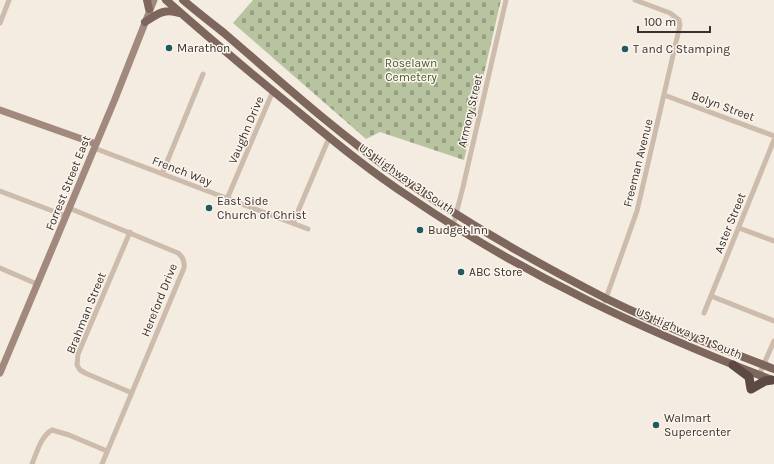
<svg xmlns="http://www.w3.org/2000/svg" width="774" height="464" font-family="Karla,sans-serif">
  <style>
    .cemetery { fill: url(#cemetery-stones) }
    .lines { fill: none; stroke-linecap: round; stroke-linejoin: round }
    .street { stroke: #cdbbac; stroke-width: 5 }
    .secondary { stroke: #a18a7d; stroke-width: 7 }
    .primary { stroke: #7d675c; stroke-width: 8 }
    .highway { stroke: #5c4a42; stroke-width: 9 }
    .poi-dot { fill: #1f5a5e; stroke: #fbf5ee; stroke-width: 1.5 }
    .labels { text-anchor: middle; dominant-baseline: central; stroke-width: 3; stroke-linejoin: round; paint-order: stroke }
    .poi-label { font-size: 12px; fill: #3b302b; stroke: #fbf5ee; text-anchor: start }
    .park-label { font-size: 12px; fill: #4a5a2e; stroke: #fbf5ee }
    .street-label { font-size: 12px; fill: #3b302b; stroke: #fbf5ee }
  </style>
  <defs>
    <pattern id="cemetery-stones" width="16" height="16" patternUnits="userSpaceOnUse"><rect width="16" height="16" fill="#b8c4a0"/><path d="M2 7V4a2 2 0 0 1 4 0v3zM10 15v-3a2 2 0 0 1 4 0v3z" fill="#97a083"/></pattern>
  </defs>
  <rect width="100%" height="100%" fill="#f4ebe1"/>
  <!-- cemetery -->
  <path class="cemetery" d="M253,0H501L464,160L380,132L366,139L233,23Z"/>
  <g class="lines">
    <!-- street -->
    <path class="street" d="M0,23L9,0
      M664,95L774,136
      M94,148L308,229
      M162,174L203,74
      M0,191L66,216
      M227,199L273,91
      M69,208L178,253C183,257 185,261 184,268L102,464
      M293,223L329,138
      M453,226L463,187L506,0
      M739,228L774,241
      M130,232L78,354L77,365L80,370L85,373L132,393
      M0,268L37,284
      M711,296L774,321
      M605,301L637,211L680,25L679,20L670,13L635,0
      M704,313L774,140
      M759,375L774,341
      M32,464C37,452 41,436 52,430L69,435L107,451"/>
    <!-- secondary -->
    <path class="secondary" d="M0,110L96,144
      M0,373L115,99L154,0"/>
    <!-- primary -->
    <path class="primary" d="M147,0L149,9
      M166,0C207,36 248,71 290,105C330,138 368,170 411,198C524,275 645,331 772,380
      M183,0C196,11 210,22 224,33C280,81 335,131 396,174C462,221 533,261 605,298C660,325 717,347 774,369
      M145,22C157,14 165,8 179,13"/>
    <!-- highway -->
    <path class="highway" d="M733,365L749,377L751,389L765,381L772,380"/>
  </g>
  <!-- markers -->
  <g class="poi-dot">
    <circle cx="169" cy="48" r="4"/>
    <circle cx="625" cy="49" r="4"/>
    <circle cx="209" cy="208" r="4"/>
    <circle cx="420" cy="230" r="4"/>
    <circle cx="461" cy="272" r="4"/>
    <circle cx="656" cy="425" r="4"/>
  </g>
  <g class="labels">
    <!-- poi labels -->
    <g class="poi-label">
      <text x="177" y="48">Marathon</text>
      <text x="633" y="49">T and C Stamping</text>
      <text x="217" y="201">East Side<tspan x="217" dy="14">Church of Christ</tspan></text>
      <text x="428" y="230">Budget Inn</text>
      <text x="469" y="272">ABC Store</text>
      <text x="664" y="418">Walmart<tspan x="664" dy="14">Supercenter</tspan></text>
    </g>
    <!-- park labels -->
    <g class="park-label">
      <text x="411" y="63">Roselawn<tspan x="411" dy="14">Cemetery</tspan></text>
    </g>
    <!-- street labels -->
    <g class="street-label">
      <text transform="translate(723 106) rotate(20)">Bolyn Street</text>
      <text transform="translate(470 111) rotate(-77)">Armory Street</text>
      <text transform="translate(246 130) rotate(-67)">Vaughn Drive</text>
      <text transform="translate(638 163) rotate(-76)">Freeman Avenue</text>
      <text transform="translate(182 171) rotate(21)">French Way</text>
      <text transform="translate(407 179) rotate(35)">US Highway 31 South</text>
      <text transform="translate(68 183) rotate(-68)">Forrest Street East</text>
      <text transform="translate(730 223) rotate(-68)">Aster Street</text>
      <text transform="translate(159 300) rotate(-68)">Hereford Drive</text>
      <text transform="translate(86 313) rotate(-68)">Brahman Street</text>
      <text transform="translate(689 333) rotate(23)">US Highway 31 South</text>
    </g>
  </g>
  <!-- scale -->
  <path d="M638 26v6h72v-6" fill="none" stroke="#3b302b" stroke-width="2"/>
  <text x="644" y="26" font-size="12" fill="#3b302b" stroke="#fbf5ee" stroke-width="3" paint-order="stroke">100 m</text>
</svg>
